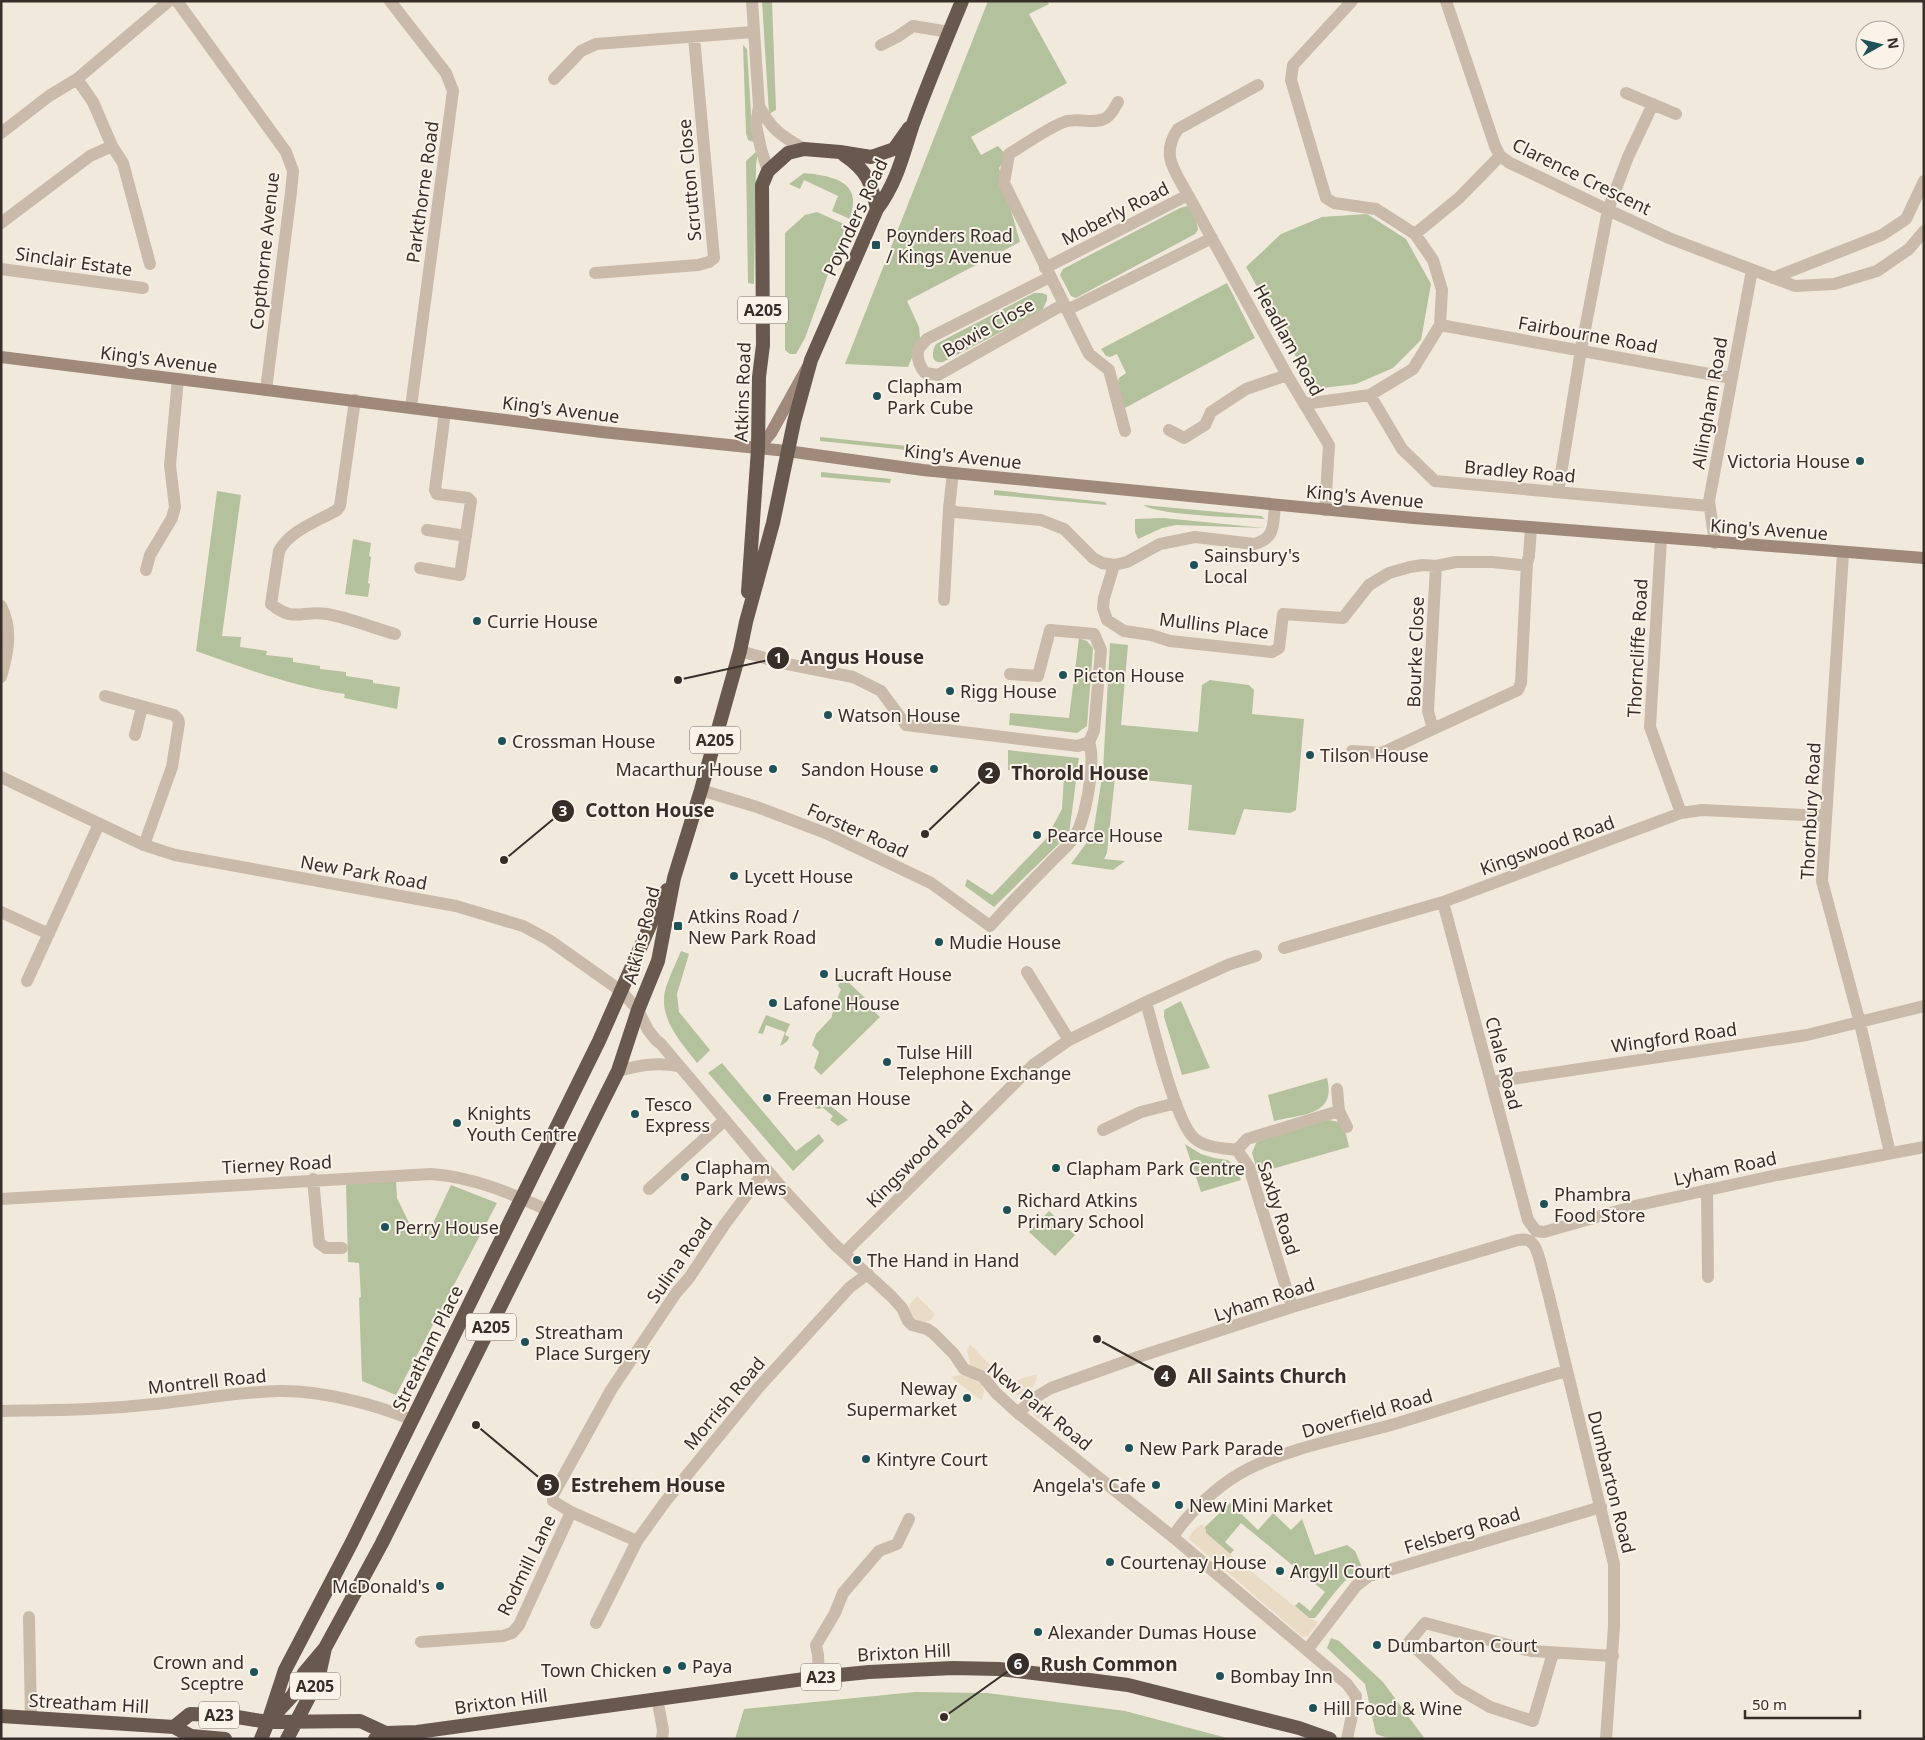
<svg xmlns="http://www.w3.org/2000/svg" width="1925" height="1740" font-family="'Noto Sans',sans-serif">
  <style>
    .green { fill: #b3c19d }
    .plaza { fill: #eadbc5 }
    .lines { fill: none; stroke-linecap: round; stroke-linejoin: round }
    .minor { stroke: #cabaa9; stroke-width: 12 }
    .tertiary { stroke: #cabaa9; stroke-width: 12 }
    .secondary { stroke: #9e897a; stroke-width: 12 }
    .trunk { stroke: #68584d; stroke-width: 14 }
    .poi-dot { fill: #1f5258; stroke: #faf3ea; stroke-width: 2 }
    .labels { text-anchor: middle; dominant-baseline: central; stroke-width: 4; stroke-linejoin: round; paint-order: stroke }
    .shield { fill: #faf3ea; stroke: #726963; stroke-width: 1 }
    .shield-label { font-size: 16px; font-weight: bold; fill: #372e29 }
    .street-label { font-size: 18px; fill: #372e29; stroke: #faf3ea }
    .poi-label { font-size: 18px; fill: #372e29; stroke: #faf3ea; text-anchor: start }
    .leader { fill: none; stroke: #372e29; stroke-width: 2 }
    .callout-dot { fill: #372e29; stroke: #faf3ea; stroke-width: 2 }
    .mark-label { font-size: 15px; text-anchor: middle; font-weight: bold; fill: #fff }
    .callout-label { font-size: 19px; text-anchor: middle; font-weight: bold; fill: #372e29; stroke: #faf3ea; stroke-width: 4; stroke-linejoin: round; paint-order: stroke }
  </style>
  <rect width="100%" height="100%" fill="#f2e9dd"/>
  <!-- green -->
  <path class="green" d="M762,1H772L776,110L769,114Z
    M988,1H1047L1049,4L1029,14L1067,83L971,137L981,155L998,146L1007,156L999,168L1020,242L907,301L919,327L920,338L908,367L845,364Z
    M743,45L747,49L752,129L754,142L748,140L746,133Z
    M758,150L756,166L754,284L748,283L746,161Z
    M804,173C822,175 855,178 853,203C853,208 851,214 850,219L832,211L838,196L804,180L800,189L789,184Z
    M1187,206C1193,212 1197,222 1198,230L1195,234L1076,298L1071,296L1060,275L1063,269L1180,208Z
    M817,212L846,225L805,338L796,354H790L785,350V233L805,215Z
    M1367,214L1406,239L1431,284L1421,340L1393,368L1356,384L1314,389L1246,267L1281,234L1322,217Z
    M1227,283L1255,338L1123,409L1118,382L1119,378L1126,373L1117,354L1110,357L1106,356L1101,349Z
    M1034,293H1042L1047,295V300L1042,311L943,362C931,364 931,352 936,344Z
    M820,437L917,447V451L820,441Z
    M821,472L891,479L890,483L821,477Z
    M994,490L1105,502L1107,505L994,495Z
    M217,491L241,495L222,636L241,637L240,647L267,651L266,655L293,658V662L320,666V669L346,672V676L373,680V683L400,687L397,709L344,698L345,694C294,687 244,668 196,651Z
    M1143,505L1261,516L1265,519C1240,517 1161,516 1143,505Z
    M1164,518L1264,528L1176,525L1162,528L1138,539L1135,532V519Z
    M353,539L371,543L369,556L371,557L368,583L370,584L368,597L345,594Z
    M1079,638L1087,641L1093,648L1087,726L1077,733L1009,725L1010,713L1069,718Z
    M1110,643L1128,645L1121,725L1198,732L1202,685L1210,680L1249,685L1254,690L1252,714L1304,719L1296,810L1290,813L1244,809L1235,835L1188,830L1192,785L1115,777L1107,853L1104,859L1125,861L1113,870L1071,864L1093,834L1103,771Z
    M1008,750L1079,758L1069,834L994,907L965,886L967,879L992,895L1046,839L1062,809L1064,776L1008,770Z
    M681,951L689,954L677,994L679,1012L710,1050L697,1063C680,1041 657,1017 666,987C670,975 676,963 681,951Z
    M842,976L865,998L867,1004L880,1017L821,1075L814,1068L819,1052L812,1045L816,1034L832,1017V1014C838,1007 836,998 841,990L838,986Z
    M1181,1001L1210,1068L1182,1075L1164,1017V1010Z
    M766,1015L790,1024L785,1035L789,1037C789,1041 784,1044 780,1046L785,1032L766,1025L763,1034L758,1033Z
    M722,1063L796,1151L819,1134L824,1141L793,1171L708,1073Z
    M1327,1078C1337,1116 1302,1114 1274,1121L1268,1095Z
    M823,1100L848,1120L838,1126L830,1120L833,1116L822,1107L820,1109L815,1108Z
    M1329,1120L1339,1122L1346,1134L1349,1147L1258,1173L1252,1153L1256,1143L1265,1138Z
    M1185,1144L1201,1154L1214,1158L1228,1160L1236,1168L1241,1180L1201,1192Z
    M396,1181L397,1198L411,1227L427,1236L451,1185L497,1203L396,1395L362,1381L359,1298L361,1297L359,1263L348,1262L346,1184Z
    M1049,1211L1075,1235L1055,1256L1029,1232Z
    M1230,1503L1258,1530L1273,1513L1291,1530L1302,1519L1315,1555L1347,1545L1355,1551L1362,1567C1342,1579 1329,1601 1315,1618H1309L1295,1606L1299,1602L1310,1611L1325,1592L1241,1523L1225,1542L1234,1550L1230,1554L1206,1533L1205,1527Z
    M1331,1638L1339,1641L1383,1682L1425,1739H1390L1376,1734L1365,1684L1327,1648Z
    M915,1692L987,1693L1125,1711L1231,1739H735L744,1709Z"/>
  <!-- plaza -->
  <path class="plaza" d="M917,1296L935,1314L931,1320L924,1323L916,1321L911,1316L909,1310L910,1304Z
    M970,1344L993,1368L994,1370L987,1372L978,1370L970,1366L967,1350Z
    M1001,1372L1010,1380L1014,1381L1037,1374L1036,1381L1032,1388L1024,1393L1017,1395L1010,1392L1000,1383Z
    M964,1374L982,1385L984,1391L982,1401L951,1377Z
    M1033 1411a9 9 0 1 1 18 0a9 9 0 1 1-18 0Z
    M1202,1524L1205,1527L1206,1533L1230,1554L1309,1618L1318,1622L1308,1636L1303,1637L1191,1541L1189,1538L1192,1532Z"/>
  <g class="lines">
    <!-- minor -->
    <path class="minor" d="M177,1L286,152L293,171L291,192L266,390
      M390,1L446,73L453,91L411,407
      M752,1L759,106L756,125L761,149L768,171
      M1446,1L1495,146L1500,156L1510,163L1608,210L1669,238L1795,286L1834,284L1877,271L1909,249L1924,231
      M881,45L897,37L913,26L949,32
      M77,79L93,102L112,146
      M554,79L581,51L596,44L753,32
      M1626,93L1676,114
      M1118,102C1115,107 1112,114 1106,118C1094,125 1079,117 1064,122C1046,129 1026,144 1009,154L1004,183L1089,354L1109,370L1125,431
      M759,106C772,130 780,135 804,149
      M1,133L49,96L77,79L169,1
      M1188,195L1287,375L1329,445L1325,510
      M1,223L90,156L112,146L123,163L150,264
      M1415,234L1459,198L1500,156
      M1045,268L1188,195C1175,171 1160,155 1178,129L1258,85
      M1,269L143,288
      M595,273L698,265L709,262L714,258L694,37
      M1050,277L927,339L918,349C917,359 919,365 925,373L938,375L1064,304
      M1773,278L1882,235L1906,219L1924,181
      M1067,310L1212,238
      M1440,325L1731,378
      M1370,395L1402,449L1435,481L1709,506
      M355,400L340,506L337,510C318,521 289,531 279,551L271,604C294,623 302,610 327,614C350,618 373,628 395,634
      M1304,404L1370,395L1413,369L1440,325L1442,290L1433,260L1415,234L1376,209L1334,203L1326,198L1291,80L1293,65L1352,1
      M1169,430L1184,438L1205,425L1211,412L1246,389L1287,375
      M953,473L949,508L955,512L1041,520L1064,529L1093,558L1102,563L1114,565L1127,562L1160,544L1195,537L1254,544C1276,539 1273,523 1275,505
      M1558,492L1581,350L1608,210L1628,157L1653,104
      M427,530L466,536
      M1661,539L1650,727L1681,813
      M1715,543L1709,501L1752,270
      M1843,553L1822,881L1860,1023L1890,1153
      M1114,565L1104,598L1103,608L1107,620L1124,631L1151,635L1170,641L1272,652L1279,648L1283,614L1343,618L1369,585L1389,573L1410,567L1423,565L1436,566L1456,562H1492L1521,565L1527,563
      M1436,566L1428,711L1433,729L1518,690L1521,683L1527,563L1529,556L1531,528
      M420,568L460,575L471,501L468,498L437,494L435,490L445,412
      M146,570L150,555L172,518L175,507L170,465L178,379
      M944,600L949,508
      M1,606C13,630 8,653 1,677
      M740,651L782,663L853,677L881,691L906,725L1078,746L1089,742
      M105,696L174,715L178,719L179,723L172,767L144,845
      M135,735L142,707
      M1352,751L1382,753L1433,729
      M701,790L757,807L828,834L931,883L990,926C1009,905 1029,884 1049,864C1057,855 1068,847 1075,836C1086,817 1096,762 1089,742L1094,731L1101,650L1094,634L1050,630L1038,676L1010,674
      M1443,902L1528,1220L1536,1231L1544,1232L1639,1205L1777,1175L1924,1147
      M1,912L49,934
      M1284,948L1443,902L1681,813L1702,810L1826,816
      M1027,972L1069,1040
      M27,981L99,824
      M1146,1002C1154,1030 1175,1120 1194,1138C1205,1148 1223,1148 1237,1150L1249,1167L1292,1307
      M618,1071C641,1065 656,1062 679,1066
      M1492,1082L1807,1035L1924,1006
      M1337,1089L1339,1111L1347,1127
      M1103,1130L1141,1112L1176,1103
      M1237,1150L1247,1139L1339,1111
      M313,1179L319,1243L326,1248H342
      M649,1189L725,1120
      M1707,1190L1708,1277
      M1,1199L431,1174C473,1177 511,1193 549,1211
      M844,1253L1033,1065L1069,1040L1146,1002L1230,964L1256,956
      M1,1411C52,1410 103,1410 154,1404C195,1400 237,1392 279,1391C318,1390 376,1404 412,1420
      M1018,1413L1033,1399L1051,1388L1138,1357L1292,1307L1518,1240C1523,1239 1529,1239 1533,1244C1539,1250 1545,1283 1548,1292L1614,1564V1626L1606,1739
      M1173,1537C1185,1516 1218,1486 1239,1474C1279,1450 1344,1438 1391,1425C1449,1408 1507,1388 1566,1371
      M637,1541L571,1512L553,1501V1495L611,1390L676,1293L689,1278L725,1224L766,1169
      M29,1617L31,1718
      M596,1623L637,1541L665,1502L759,1387L850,1287L868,1274
      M421,1642L503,1636L512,1633L519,1625L571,1512
      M1307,1650L1356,1586L1369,1576L1601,1507
      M1553,1653L1533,1721L1490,1707L1459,1689L1409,1642L1425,1623L1531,1651L1613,1656
      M819,1677L818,1655L816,1645L835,1613L843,1593L879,1551L897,1544L909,1519
      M657,1698L663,1730L662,1739"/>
    <!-- tertiary -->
    <path class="tertiary" d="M1,777L144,845L175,855L456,906L523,926L549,940L621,991L638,1010L648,1030L656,1040L661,1044L783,1189L834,1244L891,1296L902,1308L908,1321L912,1325L927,1329L933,1333L954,1354L964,1369L983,1377L996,1393L1018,1413L1173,1537L1347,1684L1356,1696L1347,1739"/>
    <!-- secondary -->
    <path class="secondary" d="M1,357L602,432L787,451L923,470L1414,518L1924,558
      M758,449L771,433L807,368"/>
    <!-- trunk -->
    <path class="trunk" d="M844,155C868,171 871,183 877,209
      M748,592L758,449L759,377L763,345L762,185L768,171L788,153L804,149L840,152L871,157L894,149L909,128
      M1,1716L174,1727L191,1736L225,1739
      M268,1722L285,1670L352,1542L599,1041L659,905L667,890
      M174,1727L190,1714L225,1715L268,1722L360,1721L386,1733
      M261,1739L268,1722L293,1695L304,1673L325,1648
      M287,1739L318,1680L325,1648L382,1543L618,1071L638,1010L658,961L674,878L701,790L740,651L746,622L773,523L794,422L811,360L877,209C897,183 903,154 913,124C928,83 945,42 962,1
      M375,1739L386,1733L417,1732L819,1677L869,1672L953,1668L999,1669L1058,1676L1128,1685L1299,1728L1330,1739"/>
  </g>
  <!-- markers -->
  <g class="poi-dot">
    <rect x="871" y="240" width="10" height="10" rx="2.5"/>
    <circle cx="877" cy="396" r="5"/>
    <circle cx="1860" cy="461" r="5"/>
    <circle cx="1194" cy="565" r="5"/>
    <circle cx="477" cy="621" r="5"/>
    <circle cx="1063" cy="675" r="5"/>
    <circle cx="950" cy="691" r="5"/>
    <circle cx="828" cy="715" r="5"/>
    <circle cx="502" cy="741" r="5"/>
    <circle cx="1310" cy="755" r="5"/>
    <circle cx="773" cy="769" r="5"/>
    <circle cx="934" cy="769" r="5"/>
    <circle cx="1037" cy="835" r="5"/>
    <circle cx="734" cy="876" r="5"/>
    <rect x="673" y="921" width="10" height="10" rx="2.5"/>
    <circle cx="939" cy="942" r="5"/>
    <circle cx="824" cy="974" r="5"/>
    <circle cx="773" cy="1003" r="5"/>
    <circle cx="887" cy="1062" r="5"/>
    <circle cx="767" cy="1098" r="5"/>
    <circle cx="635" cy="1114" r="5"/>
    <circle cx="457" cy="1123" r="5"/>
    <circle cx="1056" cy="1168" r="5"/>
    <circle cx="685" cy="1177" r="5"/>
    <circle cx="1544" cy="1204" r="5"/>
    <circle cx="1007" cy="1210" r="5"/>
    <circle cx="385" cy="1227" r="5"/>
    <circle cx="857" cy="1260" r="5"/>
    <circle cx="525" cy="1342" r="5"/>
    <circle cx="967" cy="1398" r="5"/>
    <circle cx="1129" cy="1448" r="5"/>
    <circle cx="866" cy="1459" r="5"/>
    <circle cx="1156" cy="1485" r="5"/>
    <circle cx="1179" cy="1505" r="5"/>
    <circle cx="1110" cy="1562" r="5"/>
    <circle cx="1280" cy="1571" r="5"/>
    <circle cx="440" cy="1586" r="5"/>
    <circle cx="1038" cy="1632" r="5"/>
    <circle cx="1377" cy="1645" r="5"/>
    <circle cx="682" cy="1666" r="5"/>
    <circle cx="667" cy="1670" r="5"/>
    <circle cx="254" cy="1672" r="5"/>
    <circle cx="1220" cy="1676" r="5"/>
    <circle cx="1313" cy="1708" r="5"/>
  </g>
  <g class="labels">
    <!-- shield labels -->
    <g class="shield">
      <rect x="738" y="296.5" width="50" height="27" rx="4"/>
      <rect x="690" y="726.5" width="50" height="27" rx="4"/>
      <rect x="466" y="1313.5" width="50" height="27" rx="4"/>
      <rect x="801" y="1663.5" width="40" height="27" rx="4"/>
      <rect x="290" y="1672.5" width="50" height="27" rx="4"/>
      <rect x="199" y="1701.5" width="40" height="27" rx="4"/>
    </g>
    <g class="shield-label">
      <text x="763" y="310">A205</text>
      <text x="715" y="740">A205</text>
      <text x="491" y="1327">A205</text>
      <text x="821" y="1677">A23</text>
      <text x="315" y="1686">A205</text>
      <text x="219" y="1715">A23</text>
    </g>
    <!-- street labels -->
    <g class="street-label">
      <text transform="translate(1582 176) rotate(26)">Clarence Crescent</text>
      <text transform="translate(689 180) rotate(-95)">Scrutton Close</text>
      <text transform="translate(422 192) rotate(-82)">Parkthorne Road</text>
      <text transform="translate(1115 213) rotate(-27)">Moberly Road</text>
      <text transform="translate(855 217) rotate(-65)">Poynders Road</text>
      <text transform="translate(264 251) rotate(-84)">Copthorne Avenue</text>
      <text transform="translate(74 261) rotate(8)">Sinclair Estate</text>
      <text transform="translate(988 327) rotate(-29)">Bowie Close</text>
      <text transform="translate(1588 334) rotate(10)">Fairbourne Road</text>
      <text transform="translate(1289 340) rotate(61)">Headlam Road</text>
      <text transform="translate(159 359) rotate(7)">King's Avenue</text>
      <text transform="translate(742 392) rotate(-88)">Atkins Road</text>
      <text transform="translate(1709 403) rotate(-80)">Allingham Road</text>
      <text transform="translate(561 409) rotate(7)">King's Avenue</text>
      <text transform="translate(963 456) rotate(6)">King's Avenue</text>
      <text transform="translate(1520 471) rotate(5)">Bradley Road</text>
      <text transform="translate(1365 496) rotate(5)">King's Avenue</text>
      <text transform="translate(1769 529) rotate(4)">King's Avenue</text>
      <text transform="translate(1214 625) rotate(7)">Mullins Place</text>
      <text transform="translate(1637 648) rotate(-87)">Thorncliffe Road</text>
      <text transform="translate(1415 652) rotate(-88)">Bourke Close</text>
      <text transform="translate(1810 811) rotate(-87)">Thornbury Road</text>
      <text transform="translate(858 830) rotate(24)">Forster Road</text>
      <text transform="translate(1547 845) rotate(-20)">Kingswood Road</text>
      <text transform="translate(364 872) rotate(10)">New Park Road</text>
      <text transform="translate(641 935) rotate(-76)">Atkins Road</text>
      <text transform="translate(1674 1037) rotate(-8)">Wingford Road</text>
      <text transform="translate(1504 1063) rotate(75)">Chale Road</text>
      <text transform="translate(919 1154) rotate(-45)">Kingswood Road</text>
      <text transform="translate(277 1164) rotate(-3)">Tierney Road</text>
      <text transform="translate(1725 1168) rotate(-12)">Lyham Road</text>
      <text transform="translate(1279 1208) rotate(72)">Saxby Road</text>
      <text transform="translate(679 1260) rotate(-55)">Sulina Road</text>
      <text transform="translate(1264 1299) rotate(-18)">Lyham Road</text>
      <text transform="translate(427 1348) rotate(-64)">Streatham Place</text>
      <text transform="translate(207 1381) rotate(-6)">Montrell Road</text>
      <text transform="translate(724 1403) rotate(-50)">Morrish Road</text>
      <text transform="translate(1040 1406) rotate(39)">New Park Road</text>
      <text transform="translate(1367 1413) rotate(-16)">Doverfield Road</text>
      <text transform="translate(1612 1482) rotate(76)">Dumbarton Road</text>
      <text transform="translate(1462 1530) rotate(-17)">Felsberg Road</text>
      <text transform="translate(526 1565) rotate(-64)">Rodmill Lane</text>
      <text transform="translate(904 1652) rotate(-3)">Brixton Hill</text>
      <text transform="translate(501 1701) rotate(-8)">Brixton Hill</text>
      <text transform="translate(89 1703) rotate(3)">Streatham Hill</text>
    </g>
    <!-- poi labels -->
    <g class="poi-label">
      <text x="886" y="235">Poynders Road<tspan x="886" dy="21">/ Kings Avenue</tspan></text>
      <text x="887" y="386">Clapham<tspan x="887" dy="21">Park Cube</tspan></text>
      <text x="1850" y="461" text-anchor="end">Victoria House</text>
      <text x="1204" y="555">Sainsbury's<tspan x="1204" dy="21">Local</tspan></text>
      <text x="487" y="621">Currie House</text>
      <text x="1073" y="675">Picton House</text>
      <text x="960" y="691">Rigg House</text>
      <text x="838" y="715">Watson House</text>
      <text x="512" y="741">Crossman House</text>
      <text x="1320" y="755">Tilson House</text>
      <text x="763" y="769" text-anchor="end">Macarthur House</text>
      <text x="924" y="769" text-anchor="end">Sandon House</text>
      <text x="1047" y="835">Pearce House</text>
      <text x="744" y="876">Lycett House</text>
      <text x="688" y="916">Atkins Road /<tspan x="688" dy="21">New Park Road</tspan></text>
      <text x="949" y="942">Mudie House</text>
      <text x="834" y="974">Lucraft House</text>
      <text x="783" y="1003">Lafone House</text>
      <text x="897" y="1052">Tulse Hill<tspan x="897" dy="21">Telephone Exchange</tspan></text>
      <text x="777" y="1098">Freeman House</text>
      <text x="645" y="1104">Tesco<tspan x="645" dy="21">Express</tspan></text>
      <text x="467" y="1113">Knights<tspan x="467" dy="21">Youth Centre</tspan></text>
      <text x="695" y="1167">Clapham<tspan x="695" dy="21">Park Mews</tspan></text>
      <text x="1066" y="1168">Clapham Park Centre</text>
      <text x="1554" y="1194">Phambra<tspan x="1554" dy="21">Food Store</tspan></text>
      <text x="1017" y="1200">Richard Atkins<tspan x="1017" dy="21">Primary School</tspan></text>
      <text x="395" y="1227">Perry House</text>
      <text x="867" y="1260">The Hand in Hand</text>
      <text x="535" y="1332">Streatham<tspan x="535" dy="21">Place Surgery</tspan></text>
      <text x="957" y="1388" text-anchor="end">Neway<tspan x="957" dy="21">Supermarket</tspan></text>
      <text x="1139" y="1448">New Park Parade</text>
      <text x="876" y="1459">Kintyre Court</text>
      <text x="1146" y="1485" text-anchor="end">Angela's Cafe</text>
      <text x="1189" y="1505">New Mini Market</text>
      <text x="1120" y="1562">Courtenay House</text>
      <text x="1290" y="1571">Argyll Court</text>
      <text x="430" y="1586" text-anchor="end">McDonald's</text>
      <text x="1048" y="1632">Alexander Dumas House</text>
      <text x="1387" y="1645">Dumbarton Court</text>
      <text x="244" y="1662" text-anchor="end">Crown and<tspan x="244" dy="21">Sceptre</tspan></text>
      <text x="692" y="1666">Paya</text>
      <text x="657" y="1670" text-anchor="end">Town Chicken</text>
      <text x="1230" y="1676">Bombay Inn</text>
      <text x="1323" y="1708">Hill Food &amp; Wine</text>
    </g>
  </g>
  <!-- callouts -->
  <path class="leader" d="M678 680L778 658M925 834L989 773M504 860L563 811M1097 1339L1165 1376M476 1425L548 1485M944 1717L1018 1664"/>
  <g class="callout-dot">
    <circle cx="678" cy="680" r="5"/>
    <circle cx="925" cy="834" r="5"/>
    <circle cx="504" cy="860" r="5"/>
    <circle cx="1097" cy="1339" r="5"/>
    <circle cx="476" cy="1425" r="5"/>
    <circle cx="944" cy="1717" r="5"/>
    <circle cx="778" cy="658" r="12"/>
    <circle cx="989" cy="773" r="12"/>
    <circle cx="563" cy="811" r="12"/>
    <circle cx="1165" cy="1376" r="12"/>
    <circle cx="548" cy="1485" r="12"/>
    <circle cx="1018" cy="1664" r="12"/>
  </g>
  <g class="mark-label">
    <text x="778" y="663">1</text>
    <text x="989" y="778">2</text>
    <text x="563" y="816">3</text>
    <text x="1165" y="1381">4</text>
    <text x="548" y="1490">5</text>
    <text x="1018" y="1669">6</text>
  </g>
  <g class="callout-label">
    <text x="862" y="664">Angus House</text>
    <text x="1080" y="780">Thorold House</text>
    <text x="650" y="817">Cotton House</text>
    <text x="1267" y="1383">All Saints Church</text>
    <text x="648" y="1492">Estrehem House</text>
    <text x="1109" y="1671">Rush Common</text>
  </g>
  <!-- border -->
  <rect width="1925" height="1740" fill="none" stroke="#372e29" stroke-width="5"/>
  <!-- north arrow -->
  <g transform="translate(1880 45) rotate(82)"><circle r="24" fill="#faf3ea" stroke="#aca49d"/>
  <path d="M0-4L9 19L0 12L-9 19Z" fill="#1f5258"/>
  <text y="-8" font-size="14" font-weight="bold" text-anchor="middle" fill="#372e29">N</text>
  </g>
  <!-- scale -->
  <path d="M1745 1710v8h115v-8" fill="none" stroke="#372e29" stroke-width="2.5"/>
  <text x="1752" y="1710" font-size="15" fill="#372e29" stroke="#faf3ea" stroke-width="4" paint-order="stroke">50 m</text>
</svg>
